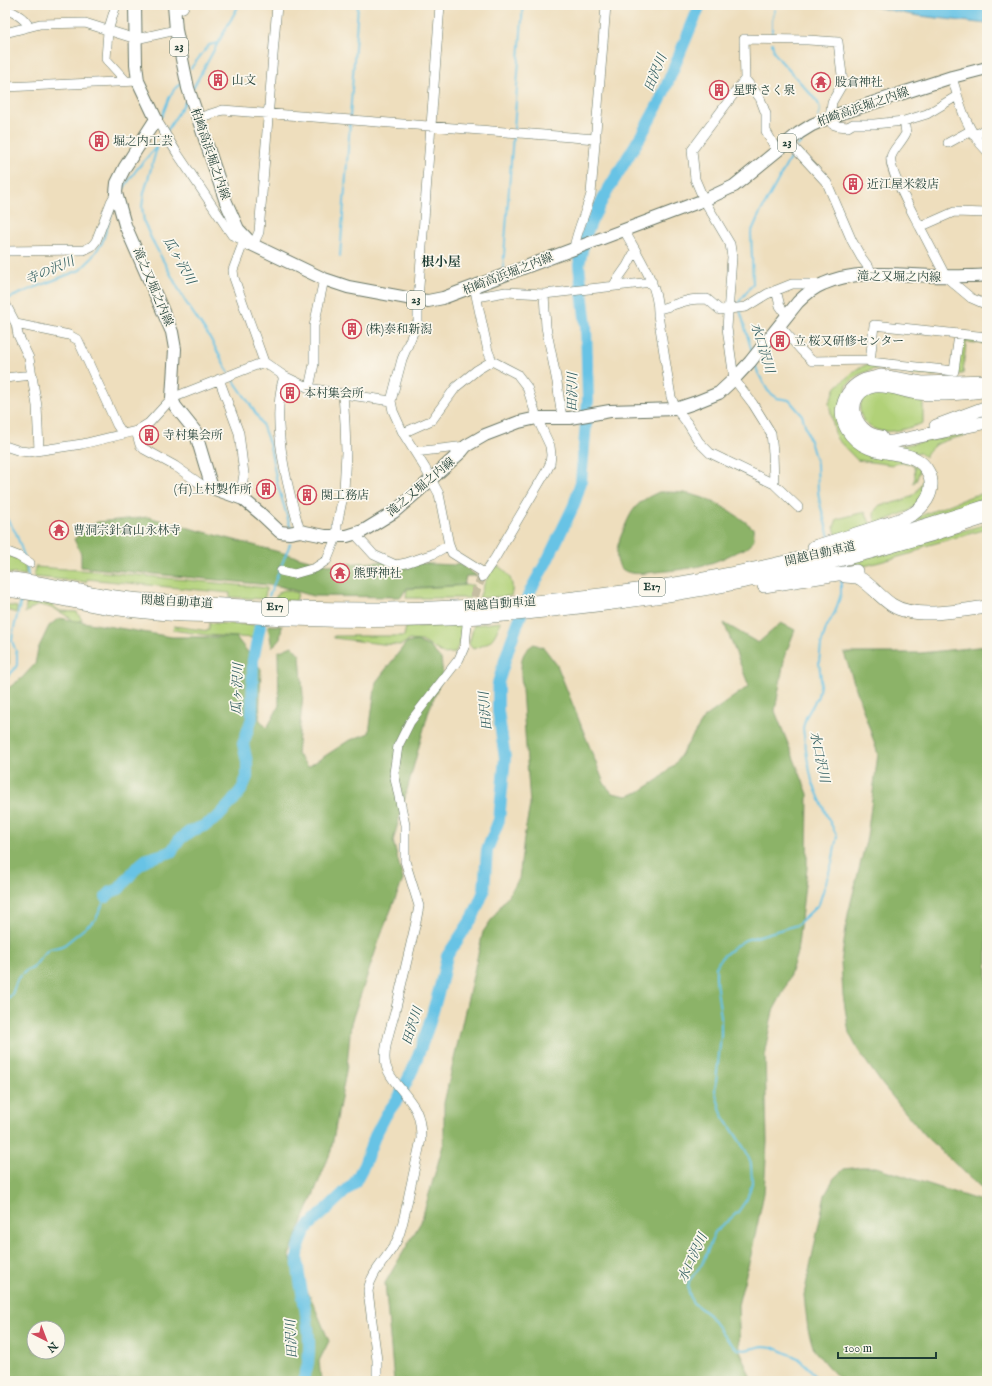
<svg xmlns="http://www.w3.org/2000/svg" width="992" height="1386" font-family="'IM FELL English','Noto Serif JP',serif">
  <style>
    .green { fill: #b1d178; stroke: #688756 }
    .forest { fill: #8cb368; stroke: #56784e; fill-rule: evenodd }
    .water { fill: #67c3e5; stroke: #43808c }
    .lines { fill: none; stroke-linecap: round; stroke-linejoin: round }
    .stream { stroke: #67c3e5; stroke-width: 2 }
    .river { stroke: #67c3e5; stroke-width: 12 }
    .minor-tunnel { stroke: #c5bea2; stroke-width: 9; stroke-dasharray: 9 4.5; stroke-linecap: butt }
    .minor-casing { stroke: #677564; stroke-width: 10 }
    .major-casing { stroke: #677564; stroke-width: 14 }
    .highway-casing { stroke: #677564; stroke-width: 14 }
    .minor { stroke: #fff; stroke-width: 9 }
    .major { stroke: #fff; stroke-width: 12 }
    .highway { stroke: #fff; stroke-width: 13 }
    .labels { text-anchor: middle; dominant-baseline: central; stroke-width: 3.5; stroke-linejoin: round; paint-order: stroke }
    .shield { fill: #fbf7ec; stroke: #61756b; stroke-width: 1 }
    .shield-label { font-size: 11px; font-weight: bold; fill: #1f3d34 }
    .poi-label { font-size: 12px; fill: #1f3d34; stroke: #fbf7ec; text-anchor: start }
    .street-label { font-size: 12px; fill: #1f3d34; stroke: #fbf7ec }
    .water-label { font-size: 13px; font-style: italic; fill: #315e60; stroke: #fbf7ec }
    .neighbourhood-label { font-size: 13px; font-weight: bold; fill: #1f3d34; stroke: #fbf7ec }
  </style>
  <rect width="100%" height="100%" fill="#fbf7ec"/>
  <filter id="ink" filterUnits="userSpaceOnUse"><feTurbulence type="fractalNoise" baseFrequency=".025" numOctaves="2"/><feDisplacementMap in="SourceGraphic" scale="8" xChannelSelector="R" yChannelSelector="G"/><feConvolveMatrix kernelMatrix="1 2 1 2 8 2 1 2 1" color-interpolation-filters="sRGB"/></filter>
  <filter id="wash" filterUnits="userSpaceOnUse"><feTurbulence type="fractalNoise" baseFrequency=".012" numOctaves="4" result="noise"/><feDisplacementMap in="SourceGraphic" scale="16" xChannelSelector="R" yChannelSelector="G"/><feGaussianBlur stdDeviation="0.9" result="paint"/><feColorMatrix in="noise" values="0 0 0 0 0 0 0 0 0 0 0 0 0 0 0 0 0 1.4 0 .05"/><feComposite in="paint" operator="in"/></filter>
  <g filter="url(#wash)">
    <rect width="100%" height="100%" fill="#eedebd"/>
    <!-- green -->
    <path class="green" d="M960,338L987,340V344L966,342L963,374H956Z
      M868,364L937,372V375H913L885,369H874L858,375L847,385L840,428L909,461L920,470L916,481L913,483L915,477L914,466L910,463H896L893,465L857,460L836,438L829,403L836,387L857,369Z
      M878,390L905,399L923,401V423C910,428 891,434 877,430C861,425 854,407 866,395C869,393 874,392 878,390Z
      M967,433V435C952,439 932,441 925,457L920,453L915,454L887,448L928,441Z
      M924,475L925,494L909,511L876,524C873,515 873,511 880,505C903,501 918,500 924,475Z
      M987,493V499L892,529V527L972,496Z
      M865,512L871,525L837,537L834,527L837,519Z
      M987,524V529L925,546L913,553L861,567H855L854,561Z
      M5,553L24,562L26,575L5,573Z
      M493,566H498C509,573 515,582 511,596L479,598L485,582Z
      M35,567L95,571L267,588L264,599L230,597V593L87,579L86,582L34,577Z
      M473,585L470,598H406L407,589Z
      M286,590L298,593L296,601L275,600C277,593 279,591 286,590Z
      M27,601L50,604L60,611L77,612L82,620L76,622C67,616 48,603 37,606C33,607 29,611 25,613Z
      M5,605L17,607L16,613L5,609Z
      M501,622C493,640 492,643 473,649L469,644L474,625Z
      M210,623L257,625L255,638L207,635L173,630L174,626L208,631Z
      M465,625L459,644L455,653L444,654L422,641L409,640L401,645L382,644L334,638V636H404L406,627Z"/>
    <!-- forest -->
    <path class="forest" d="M659,492C667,492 676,492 684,493C710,497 734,512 753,528L754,539C749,549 741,550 732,554C708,567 682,570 655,572C646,573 630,576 622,569C612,559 618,543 623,531C632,509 636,502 659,492Z
      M148,517L328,565L392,561L432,564L455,565L460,564L477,576H466L464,585L407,588L401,597L313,596L279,586L81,567V554L74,539L97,522Z
      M59,618L172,637H236L261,669L259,719L267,728L279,706L278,652L292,646L300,655L303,695L297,754L308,767L348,741L369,733L376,682L406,643L417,641L430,647L441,659L443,675L429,710L393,841L403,880L382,932L351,1023L347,1066L331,1151L289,1255L313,1303L329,1341L319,1361L321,1381H5V688L7,689L22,678L35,664L38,649L49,626ZM34,1328H58V1352H34Z
      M5,621L8,622L9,664L5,668Z
      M724,623L758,643L781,623L795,630L785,655L775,711L808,794L807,868L797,953L786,987L773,1011L765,1050L767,1142L764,1193L751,1255L738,1305L740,1351L752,1381H394L385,1283L421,1222L444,1142V1103L483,932L519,879L524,838L530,805L521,675C521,660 521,652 534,644L544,648L557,665L604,783L612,793L627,796L639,792L659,779L675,764L705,717L749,686Z
      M268,625L282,626L280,639L272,648Z
      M987,646V1193L925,1136L882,1084L858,1050L849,1033L843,995L841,963L848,914L867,837L878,754L844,653H921Z
      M861,1167H876L987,1203V1381H842L828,1367L814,1350L808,1330L804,1295L825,1195L834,1178L844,1169Z"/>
    <!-- water -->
    <path class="water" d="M866,5H987V24L912,15Z"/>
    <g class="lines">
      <!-- stream -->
      <path class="stream" d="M772,37V20L775,10
        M772,43L774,52L779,59L817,101C820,107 821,111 818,117
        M191,68L209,45L218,43
        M193,88L239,5
        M162,116C167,105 170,89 182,83
        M350,117L358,5
        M514,129L523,5
        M167,131L187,99
        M164,136L158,144L144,193L142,207L144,222L151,238L185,301L210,338L229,373
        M797,146L810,133
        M121,192L137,169L158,145
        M340,256L350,123
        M503,269L513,135
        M5,300L31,289L80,270L90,260L102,243L111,215
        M739,305V302L753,284L751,233L758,217L794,151
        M740,310L752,352
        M755,364L758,373L768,391L777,398L789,400L802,415L817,464L818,491L820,504L829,537
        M232,378L250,404L262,424L270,446L277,483L291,529
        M5,516L16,533L24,556
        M27,566L28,577
        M269,596L290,544
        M5,679L14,670L17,665V654L12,641L13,632L22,597
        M5,1002L12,994L18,978L26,971L33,968L43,955L49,949L63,946L96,919L106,897
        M818,1381L810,1369L798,1358L773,1347L763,1346L745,1350L737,1349L726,1338L709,1315L692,1302L688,1289L689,1281L702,1264L715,1232L738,1212L747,1199L752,1183L751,1164L746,1151L722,1114L715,1091L721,1036V1017L716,982V967L721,958L734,947L745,940L797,925L819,904L832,863L837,836L827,816L812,781L807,757L803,728L806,717L818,696L821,680L819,662L821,645L826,628L835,612L841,594V580"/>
      <!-- river -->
      <path class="river" d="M106,897L111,892L119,889L137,867L147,859L171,852L180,839L189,832L206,825L218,817L232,802L242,789L247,777V762L243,744L252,718L253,660L260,626
        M303,1381C305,1375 307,1369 308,1363C310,1348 309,1330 306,1314C302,1284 288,1253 309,1226L355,1182L364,1165L375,1136L386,1115L399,1097L413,1069L429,1025L441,983L447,956L473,917L484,891L487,850L499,820L505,758L498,711V683L510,644L530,591L547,561L574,505L581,482L588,400L586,326L579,265L585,237L592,220L606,193L642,134L660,101L700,5"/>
    </g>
  </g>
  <g filter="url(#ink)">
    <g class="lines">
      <!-- minor-tunnel -->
      <path class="minor-tunnel" d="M471,610L476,591L482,577"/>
      <!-- minor casing -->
      <g class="minor-casing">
        <path id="minor" d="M116,5L108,31L106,59L126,81
          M440,5L418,300V321L402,359L391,401L393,411L403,433L425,468L439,494L449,545L452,553L484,573
          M5,9C13,12 25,18 28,26
          M174,11L183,8L185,5
          M5,33L40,24L85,23L136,39L176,30
          M952,77C960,105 966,130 987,151
          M745,79L760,98L766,114V131L777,151
          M5,87L138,81
          M198,118L223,110L596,139
          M156,119L177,153L232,235L249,243
          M904,121L906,133C902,142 893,149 891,157C888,169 913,214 920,227L954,212L987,213
          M973,135L987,130
          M789,142L827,183L852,241L861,257L874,275
          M948,143L970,131
          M920,227L946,277L971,298L987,305
          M624,230C638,256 659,285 658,315L671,397L676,409L688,424L699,442L710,453L774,484L798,507
          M253,245L242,246L233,270L234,278L264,362L284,376L309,388L343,394L391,401
          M253,245L259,232L277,5
          M574,248C577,230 586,212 591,194L606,5
          M5,251L84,250L92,246L96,241L111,202L116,193
          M474,286L488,351L492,361L517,374L527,387L537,418L550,446L551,455L550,464L547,470L495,558L482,577
          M613,286L627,266L635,251
          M776,290L780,306L787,316
          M544,294L546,327L557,382L562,418
          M477,297L506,292L544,294L652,282
          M5,303L16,324L18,335L29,358L37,406L39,450
          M658,309C663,309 683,301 690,300C696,299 702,299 707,299L720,310L746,307L767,294L792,284H822
          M16,324L69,335L78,340L117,425L123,434
          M779,325L801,350L812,361L870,360
          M959,335L954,371L870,362L874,325L987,337
          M284,376C270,422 287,486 300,531
          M5,378L32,375
          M219,379L239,433L244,474L240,498
          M309,388L314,364V326L324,279
          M136,431L140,445L144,449L175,466L202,485L212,488
          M403,433L432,420L456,387L477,370L492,361
          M5,446L20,451L29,452L82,444L136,431L149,423L172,398L264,362
          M415,452L466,446
          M774,484L773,453L771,433L753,404L734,379L727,328L732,257L730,244L704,200L695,179L692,150L745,79L744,39L808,40L838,42L843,83L832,102L830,117L832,124L838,126L848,127L853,124H874L904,121L927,114L957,96
          M355,534L374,555L396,565L406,563L433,554L449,545
          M5,551L18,556L30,563
          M281,571L294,574L315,568L327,560L337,535V525L344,491L346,452L345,423L343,394
          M377,1381V1360L368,1291C371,1270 390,1257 398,1238C403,1225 405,1212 408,1199C412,1179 417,1159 421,1139C421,1113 415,1106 399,1087C394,1081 388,1073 386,1066C382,1051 391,1027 395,1012C402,982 409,952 416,922L419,906L405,861V825L394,773L398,746L410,722L459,659L465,645L467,625"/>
      </g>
      <!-- major casing -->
      <g class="major-casing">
        <path id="major" d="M135,5L136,64L138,81L156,119L125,167L117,183L116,193L125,225L172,332L175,349L172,398L175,406L195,431L212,488L243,499L261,514L280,532L289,533L300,531L325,536H347L363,531L394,512L416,493L462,451L466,446L485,435L519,422L537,418H570L610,411L676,409L694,403L719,393L734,379L750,362L798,302C805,295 813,288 823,284C864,265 921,279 966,276C973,276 980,276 987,275
          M174,5L176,30L188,88L226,202L238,229L253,245L324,279L348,287L418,300L428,301L443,298L704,200L734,186L799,133L812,125L830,117L915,89L952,77L987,68"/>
      </g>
      <!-- highway casing -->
      <g class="highway-casing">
        <path id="highway" d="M860,385L865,380L881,376L922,383L987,381
          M936,426L987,407
          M881,437C851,434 842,392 874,386C888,384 903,391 917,393C935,395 969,394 987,390
          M867,441L877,443L892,442L987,422
          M814,547C837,540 860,533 883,525C894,522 905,519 914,513C924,506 932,495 931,482C931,474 924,464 917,460C911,456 904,455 897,454C877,451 858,448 847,429C843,422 841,414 843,406C846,393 853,385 865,380
          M845,576L857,577L861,579C873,587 881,598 892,605C915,620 961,610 987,607
          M5,578C52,583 97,597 143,600C246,607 350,612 453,607C635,600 814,563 987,506
          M764,586L856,571
          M5,590C36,593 68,601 99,606C122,610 145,612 168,614C190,616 211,615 233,616C253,616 273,619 293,619C345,621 397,621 448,619C483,618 518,614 553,610C701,595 846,564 987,517"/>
      </g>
      <!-- minor -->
      <use href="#minor" class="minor"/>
      <!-- major -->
      <use href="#major" class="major"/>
      <!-- highway -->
      <use href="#highway" class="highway"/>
    </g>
  </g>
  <!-- icons -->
  <defs>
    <g id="building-ring" transform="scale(1)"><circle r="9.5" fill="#fbf7ec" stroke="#d1495b" stroke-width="1.5"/><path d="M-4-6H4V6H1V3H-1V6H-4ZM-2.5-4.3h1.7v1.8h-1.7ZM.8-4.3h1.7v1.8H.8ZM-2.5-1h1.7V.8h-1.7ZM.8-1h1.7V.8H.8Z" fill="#d1495b"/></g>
    <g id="temple-ring" transform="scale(1)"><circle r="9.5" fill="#fbf7ec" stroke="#d1495b" stroke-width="1.5"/><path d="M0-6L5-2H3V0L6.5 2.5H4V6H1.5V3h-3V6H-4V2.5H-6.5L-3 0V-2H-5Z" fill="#d1495b"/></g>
  </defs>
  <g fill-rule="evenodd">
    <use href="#building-ring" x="218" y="80"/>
    <use href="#temple-ring" x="821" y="82"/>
    <use href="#building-ring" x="719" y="90"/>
    <use href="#building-ring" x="99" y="141"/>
    <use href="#building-ring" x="853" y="184"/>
    <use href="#building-ring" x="352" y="329"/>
    <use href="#building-ring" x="780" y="341"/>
    <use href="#building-ring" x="290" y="393"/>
    <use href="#building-ring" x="149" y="435"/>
    <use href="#building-ring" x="266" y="489"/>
    <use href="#building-ring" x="307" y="495"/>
    <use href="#temple-ring" x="59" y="530"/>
    <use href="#temple-ring" x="340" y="573"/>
  </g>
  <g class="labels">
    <!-- shield labels -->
    <g class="shield">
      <rect x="170" y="38" width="18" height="18" rx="3"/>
      <rect x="778" y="134" width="18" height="18" rx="3"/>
      <rect x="407" y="291" width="18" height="18" rx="3"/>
      <rect x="639" y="578" width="26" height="18" rx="3"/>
      <rect x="262" y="598" width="26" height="18" rx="3"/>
    </g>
    <g class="shield-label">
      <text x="179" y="47">23</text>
      <text x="787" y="143">23</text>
      <text x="416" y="300">23</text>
      <text x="652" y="587">E17</text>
      <text x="275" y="607">E17</text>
    </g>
    <!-- poi labels -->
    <g class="poi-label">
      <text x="232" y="80">山文</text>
      <text x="835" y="82">股倉神社</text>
      <text x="733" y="90">星野 さく泉</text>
      <text x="113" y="141">堀之内工芸</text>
      <text x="867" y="184">近江屋米穀店</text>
      <text x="366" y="329">(株)泰和新潟</text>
      <text x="794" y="341">立 桜又研修センター</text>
      <text x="304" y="393">本村集会所</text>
      <text x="163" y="435">寺村集会所</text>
      <text x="252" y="489" text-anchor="end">(有)上村製作所</text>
      <text x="321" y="495">関工務店</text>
      <text x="73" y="530">曹洞宗針倉山永林寺</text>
      <text x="354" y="573">熊野神社</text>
    </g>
    <!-- street labels -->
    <g class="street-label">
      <text transform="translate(863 107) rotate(-19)">柏崎高浜堀之内線</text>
      <text transform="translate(210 154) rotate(71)">柏崎高浜堀之内線</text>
      <text transform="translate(508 274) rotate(-21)">柏崎高浜堀之内線</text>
      <text transform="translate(899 277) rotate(1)">滝之又堀之内線</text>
      <text transform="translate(153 287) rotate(67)">滝之又堀之内線</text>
      <text transform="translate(421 487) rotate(-40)">滝之又堀之内線</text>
      <text transform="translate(820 554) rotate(-13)">関越自動車道</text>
      <text transform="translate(177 602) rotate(3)">関越自動車道</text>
      <text transform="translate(500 604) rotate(-4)">関越自動車道</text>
    </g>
    <!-- water labels -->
    <g class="water-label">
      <text transform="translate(656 73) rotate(-68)">田沢川</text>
      <text transform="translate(179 261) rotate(61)">瓜ヶ沢川</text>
      <text transform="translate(50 271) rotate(-23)">寺の沢川</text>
      <text transform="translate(762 348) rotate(73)">水口沢川</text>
      <text transform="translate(573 392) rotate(-89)">田沢川</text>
      <text transform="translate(238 689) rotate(-88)">瓜ヶ沢川</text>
      <text transform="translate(486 711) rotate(-95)">田沢川</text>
      <text transform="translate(819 757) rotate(78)">水口沢川</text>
      <text transform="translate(413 1026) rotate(-72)">田沢川</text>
      <text transform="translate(693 1258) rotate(-65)">水口沢川</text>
      <text transform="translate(292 1339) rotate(-93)">田沢川</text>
    </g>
    <!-- neighbourhood labels -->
    <g class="neighbourhood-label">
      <text x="441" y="262">根小屋</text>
    </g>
  </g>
  <!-- margin -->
  <rect width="992" height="1386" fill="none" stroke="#fbf7ec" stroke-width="20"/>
  <!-- north arrow -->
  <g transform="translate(46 1340) rotate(138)"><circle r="19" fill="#fbf7ec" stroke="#a3ada2"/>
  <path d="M0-3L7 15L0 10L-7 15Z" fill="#d1495b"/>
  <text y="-6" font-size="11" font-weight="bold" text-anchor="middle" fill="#1f3d34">N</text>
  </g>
  <!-- scale -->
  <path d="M838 1352v6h98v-6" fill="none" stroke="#1f3d34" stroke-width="2"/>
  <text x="844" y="1352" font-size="12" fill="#1f3d34" stroke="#fbf7ec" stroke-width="3" paint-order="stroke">100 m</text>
</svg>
